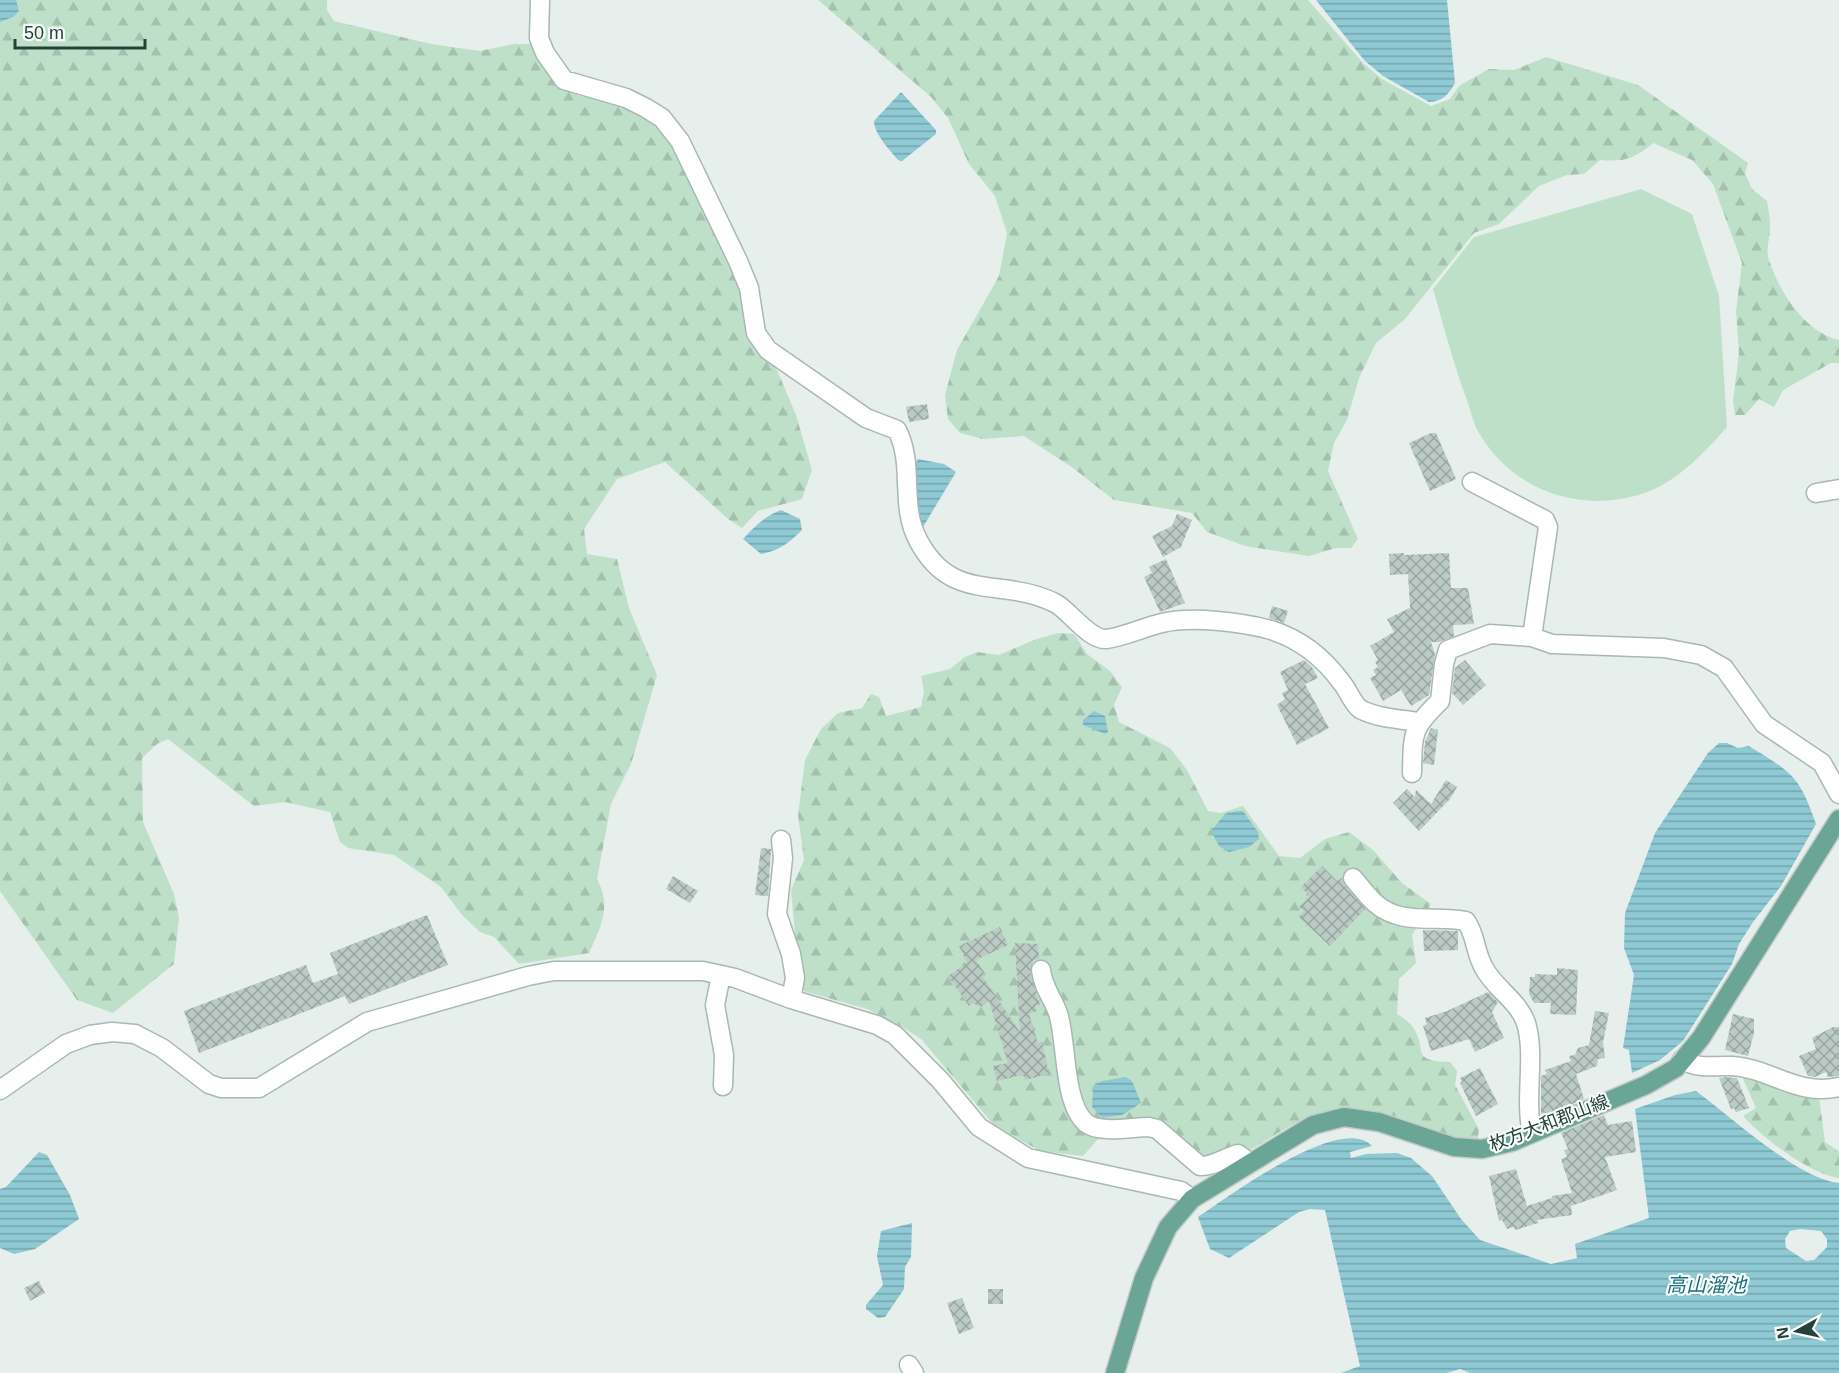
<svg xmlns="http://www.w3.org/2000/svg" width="1839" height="1373" font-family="Arial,'Noto Sans JP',sans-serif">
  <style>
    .forest { fill: url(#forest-firs) }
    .pitch { fill: #bfe0c8 }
    .water { fill: url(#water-rules); fill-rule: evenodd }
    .building { fill: url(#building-cross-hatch) }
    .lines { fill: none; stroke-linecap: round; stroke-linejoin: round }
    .minor-casing { stroke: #a8b8b2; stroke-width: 21 }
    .major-casing { stroke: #c2cac8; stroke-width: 21 }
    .minor { stroke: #fff; stroke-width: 18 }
    .major { stroke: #6aa596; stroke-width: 18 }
    .labels { text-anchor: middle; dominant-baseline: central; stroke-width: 4.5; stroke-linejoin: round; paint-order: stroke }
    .street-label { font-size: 18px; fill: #24423a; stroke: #f7fbf9 }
    .water-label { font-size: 20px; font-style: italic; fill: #1c6f80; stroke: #f7fbf9 }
  </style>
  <defs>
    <pattern id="forest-firs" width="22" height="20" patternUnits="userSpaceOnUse" patternTransform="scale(1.5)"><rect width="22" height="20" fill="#bfe0c8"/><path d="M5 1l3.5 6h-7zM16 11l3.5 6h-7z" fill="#a4c1ad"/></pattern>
    <pattern id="water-rules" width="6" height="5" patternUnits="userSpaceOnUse" patternTransform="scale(1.5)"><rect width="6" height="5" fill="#8ec9d4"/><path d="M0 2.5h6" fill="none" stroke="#74a5ad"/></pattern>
    <pattern id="building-cross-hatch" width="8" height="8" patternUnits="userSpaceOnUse" patternTransform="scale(1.5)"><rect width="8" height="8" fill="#bbcac4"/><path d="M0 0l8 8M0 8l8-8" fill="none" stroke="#98a6a0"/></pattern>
  </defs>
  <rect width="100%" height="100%" fill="#e6efeb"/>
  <!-- forest -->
  <path class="forest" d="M0,0H327V10L334,21L431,44L480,51L513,44H531L554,80L579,96L627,103L658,121L677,151L742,287L796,415L812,470L802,499L758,511L742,528L728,519L665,462L617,479L584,529L587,554L617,559L629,608L657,675L631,764L611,804L597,879C612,906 601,927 589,953L519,964L494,937L480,932L462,915L441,887L394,855L348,848L340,842L330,812L285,802L254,806L168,739L157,744L142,758L143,822L174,894L179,917L174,964L113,1013L77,1000L0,891Z
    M818,0H1308L1363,63L1382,79L1431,106L1450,99L1459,86L1489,69L1514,70L1546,57L1638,85L1748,163L1745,173L1752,189L1767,201C1768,208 1770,216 1770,224C1771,234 1766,247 1768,257C1778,290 1804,332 1839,340V363H1831L1783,390L1774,407L1759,399L1745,415H1735L1733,401L1739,353L1736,311L1742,263L1713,184L1692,160L1653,143C1635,159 1624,162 1600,160L1584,174L1567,175L1539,186L1499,224L1474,233L1405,319L1376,343L1359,378L1347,420L1334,443L1328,471L1358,539L1351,548H1336L1309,556L1245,546L1207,532L1192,513L1114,500L1073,468L1024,436L983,439L960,433L948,419L945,395L957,350L999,276L1007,233L995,196L969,164L948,118L931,97Z
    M1058,633L1074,634L1087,654L1110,671L1122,687L1114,705L1119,722L1170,748L1187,770L1208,811L1221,813L1243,806L1279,856L1300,858L1325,839L1349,832L1373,850L1402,883L1431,904L1412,935L1416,963L1399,979L1397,1014C1402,1017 1409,1022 1413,1027C1428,1050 1409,1061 1450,1062L1457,1071L1455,1085L1479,1129L1478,1138L1463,1140C1422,1128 1378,1103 1333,1110C1304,1114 1276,1135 1250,1150L1236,1147L1206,1158L1122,1122L1099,1138L1083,1156L1040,1151L993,1124L921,1039L901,1026L867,1009L800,990L791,890L804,860L798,815L805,760L821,729L838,713L862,708L871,694L879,697L886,716L921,707L924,691L921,676L950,669L965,657L977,652L999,655L1034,640Z
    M1740,1072L1819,1097L1825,1142L1839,1151V1178C1809,1174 1763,1138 1743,1116L1756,1108Z"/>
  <!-- pitch -->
  <path class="pitch" d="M1641,189L1692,214L1719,296L1727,427C1706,451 1681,478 1650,491C1586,516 1514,493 1479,433C1474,425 1471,413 1468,403C1454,366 1444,327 1433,289L1474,237Z"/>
  <!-- water -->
  <path class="water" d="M0,0H16L19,11L13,17L0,22Z
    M1316,0H1447L1455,83C1448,95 1443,101 1429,102L1383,76L1365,61Z
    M901,92L936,130V134L902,161L898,160C890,150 874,134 874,121Z
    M918,459L944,464L956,472L923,527C915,516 910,470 918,459Z
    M781,510L800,519L802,530C790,542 779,551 761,554L743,539C755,526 765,516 781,510Z
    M1094,711L1105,716L1108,732L1105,734L1083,725V720Z
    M1719,743H1727L1738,748L1749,746C1792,773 1799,775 1816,824L1781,886L1753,922L1739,944L1732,964L1683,1041L1660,1060L1632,1073L1629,1050L1623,1048L1634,975L1624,948L1625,913L1655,833L1708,753Z
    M1236,811H1243L1258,832L1259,839L1249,847L1229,852L1219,846L1211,831L1225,814Z
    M1126,1077L1132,1081L1141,1103L1122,1115L1102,1118L1092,1107L1093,1086L1102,1081Z
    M1696,1091C1730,1116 1798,1179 1839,1183V1373H1470L1460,1369L1447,1373H1341L1360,1366L1325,1210L1310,1209L1299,1212L1229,1258L1210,1249L1198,1217C1227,1198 1341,1112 1372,1146L1350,1152L1351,1158L1366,1154L1397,1153L1411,1158L1432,1176L1461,1219L1480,1240L1551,1264L1577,1258L1575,1244L1649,1218L1635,1109L1675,1095ZM1800,1229L1821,1231L1827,1239V1247L1814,1260L1806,1261L1786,1248L1785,1239L1790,1231Z
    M39,1152L47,1155L70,1195L79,1219L35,1249L14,1254L0,1248V1189L6,1187Z
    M912,1223L911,1257L905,1267L904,1289L885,1317L878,1318L866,1309V1305L883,1285L877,1256L881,1231Z"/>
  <!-- building -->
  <path class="building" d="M927,404L929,419L909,422L906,407Z
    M1431,433H1436L1456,479L1430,491L1409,443Z
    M1177,514L1192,520L1181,547L1163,557L1152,536L1172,526Z
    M1404,553V555L1449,553L1451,588H1468L1474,624L1453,625L1454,636L1440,642H1431L1435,654L1429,695L1411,706L1401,690L1383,701L1370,678L1376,675L1373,670L1378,667L1375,662L1378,660L1370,646L1394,632L1387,619L1410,608L1408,574L1390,575L1389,554Z
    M1166,559L1185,603L1160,612L1144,577L1152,573L1149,567Z
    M1272,606L1288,611L1284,623L1269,618Z
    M1304,660L1312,667L1318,678L1305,684L1329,728L1297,745L1277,705L1285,699L1282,693L1288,690L1280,672Z
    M1465,660L1486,685L1463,705L1452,693L1455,668Z
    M1431,728L1438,730L1434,765L1423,763L1425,742Z
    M1446,780L1457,787L1450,799L1419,831L1393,803L1407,789L1415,797L1416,790L1431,804Z
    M761,848L771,849L768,896L755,895Z
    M1322,866L1337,881L1342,878L1344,885L1365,909L1330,946L1299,917L1304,911L1299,907L1310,896L1301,887Z
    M673,876L698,891L690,903L666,889Z
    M427,915L448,965L349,1004L345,996L199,1053L184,1011L306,965L313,983L338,974L330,953Z
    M1000,927L1008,945L976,960L986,975L983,977L1020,1032L1015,943L1038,944L1039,959L1033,960L1030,972L1040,1005L1035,1006L1037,1011L1029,1014L1038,1043L1042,1042L1049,1074L1025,1080L1024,1076H1018L997,1081L993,1066L1008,1063L989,1001L981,1007L973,1003L969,1006L948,976L967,963L959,946Z
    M1423,930L1458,931V950L1424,951Z
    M1557,968L1578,970L1576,1015L1550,1014L1551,1003H1534L1529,994L1530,977H1535V974L1557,975Z
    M1488,992L1498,1002L1492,1012L1504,1038L1475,1052L1469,1039L1431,1051L1423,1026L1427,1024L1425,1018L1447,1011Z
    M1595,1011L1609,1013L1603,1042L1605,1058L1598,1059L1597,1066L1576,1074L1584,1099L1541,1117V1076L1547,1074L1545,1070L1571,1061L1569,1056L1575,1055L1578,1048L1589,1045Z
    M1733,1014L1754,1019V1033L1748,1056L1725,1050Z
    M1833,1027H1839V1076L1828,1077L1826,1072L1815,1077L1808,1076L1799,1056L1816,1049L1812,1038Z
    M1480,1068L1498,1104L1476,1116L1460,1083L1462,1082L1460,1078Z
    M1725,1077L1737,1078L1749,1108L1736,1112L1734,1108L1731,1109L1719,1078Z
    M1604,1115L1608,1125L1632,1121L1636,1152L1605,1157L1617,1190L1571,1206L1572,1215L1537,1220L1538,1223L1515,1230L1514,1227L1507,1229L1502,1220L1499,1221L1489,1176L1516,1169L1527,1206L1552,1198V1196L1572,1193L1561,1159L1567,1157L1564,1150L1568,1149L1561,1133Z
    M39,1281L45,1293L30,1301L24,1288Z
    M988,1289H1003V1304H988Z
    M962,1298L974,1328L959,1334L947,1303Z"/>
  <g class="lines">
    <!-- minor casing -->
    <g class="minor-casing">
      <path id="minor" d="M540,0L539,38L545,53L564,80L626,98L646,108L662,118L680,141L738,261L749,288L756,333L768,350L866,418L897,430C915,465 899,504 918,540C952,605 1001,576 1055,603C1069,610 1089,640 1106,639C1124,637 1144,627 1162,623C1192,616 1242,622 1271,630C1300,639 1324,658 1342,683C1348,690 1353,704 1360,709C1377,718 1399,719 1418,722
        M1472,482L1545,520L1548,527L1532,637
        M1816,493L1839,489
        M1412,773C1413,733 1411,729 1440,701L1444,664L1448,650L1490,634L1532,637L1552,644L1664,648L1701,655L1724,668L1764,724L1822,763L1839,794
        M781,840L783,858L777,914L791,954L795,978L791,999
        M1353,878C1360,886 1367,896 1375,903C1400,926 1436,915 1466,921C1476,935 1475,953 1484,968C1495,989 1518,1000 1526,1023C1536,1056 1524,1098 1532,1133
        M1041,970C1043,987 1052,997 1058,1013C1067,1040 1063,1104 1086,1123C1099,1134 1132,1127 1149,1127L1157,1129L1200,1166C1212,1167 1226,1157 1238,1154L1250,1163
        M721,975L715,1005L724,1055L723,1086
        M1682,1060C1703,1070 1711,1065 1732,1066C1770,1068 1798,1097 1839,1087
        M0,1090L66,1044L90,1035L112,1032L135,1034L162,1048L209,1084L221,1088H259L367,1022L528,976L554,971H703L735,978L791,999L877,1025L895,1035L940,1080L979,1127L1028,1158L1181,1191L1192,1199
        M909,1365L914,1373"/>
    </g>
    <!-- major casing -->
    <g class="major-casing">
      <path id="major" d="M1115,1373L1144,1278L1168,1227L1192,1199L1313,1125L1344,1117L1379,1122L1454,1147L1482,1149L1512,1142L1646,1085L1676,1068L1701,1038L1839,819"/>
    </g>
    <!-- minor -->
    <use href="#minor" class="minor"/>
    <!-- major -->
    <use href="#major" class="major"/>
  </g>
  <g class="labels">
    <!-- street labels -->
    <g class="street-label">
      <text transform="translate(1549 1123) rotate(-21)">枚方大和郡山線</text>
    </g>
    <!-- water labels -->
    <g class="water-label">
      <text x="1706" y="1285">高山溜池</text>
    </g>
  </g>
  <!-- north arrow -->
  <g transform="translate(1797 1331) rotate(262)" stroke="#f7fbf9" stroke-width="4.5" paint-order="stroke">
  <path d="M0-4.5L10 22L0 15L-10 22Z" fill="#24423a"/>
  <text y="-9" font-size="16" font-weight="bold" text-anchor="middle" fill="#24423a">N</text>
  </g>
  <!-- scale -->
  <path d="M15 39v9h130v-9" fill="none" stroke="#24423a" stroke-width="3"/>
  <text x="24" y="39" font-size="18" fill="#24423a" stroke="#f7fbf9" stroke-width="4.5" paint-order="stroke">50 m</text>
</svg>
